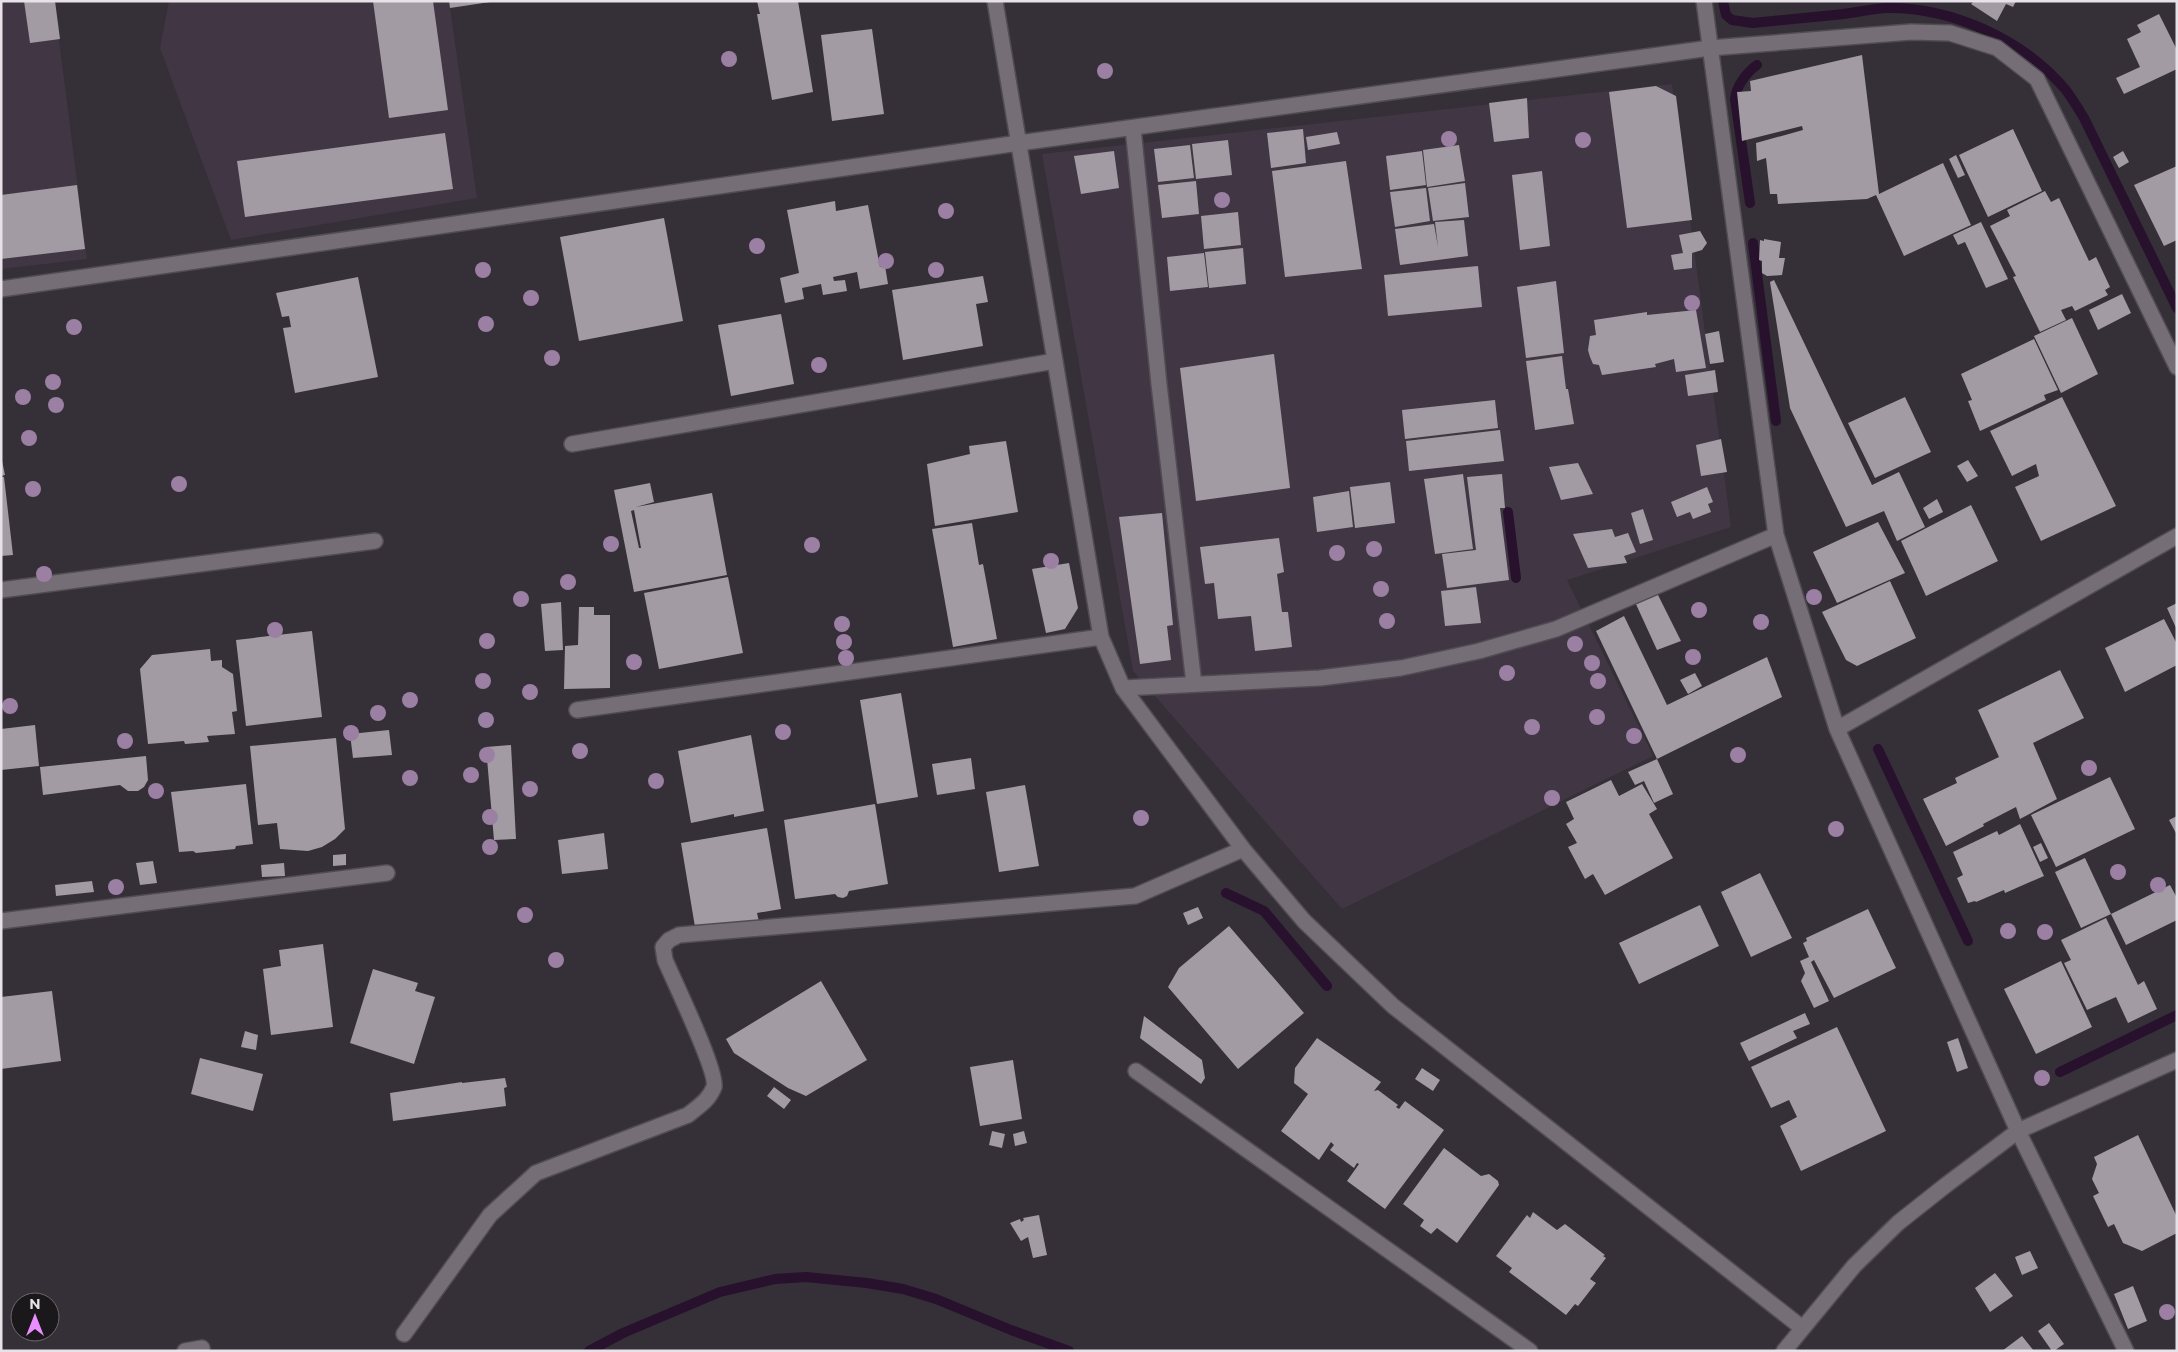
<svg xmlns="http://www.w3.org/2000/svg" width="2178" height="1352" font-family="Montserrat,sans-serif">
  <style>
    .built { fill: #413744 }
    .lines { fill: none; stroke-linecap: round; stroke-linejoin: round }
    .stream { stroke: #27112d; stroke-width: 10 }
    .building { fill: #a29ba4; fill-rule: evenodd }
    .street-casing { stroke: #514c52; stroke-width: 18 }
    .secondary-casing { stroke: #514c52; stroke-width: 18 }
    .street { stroke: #756e77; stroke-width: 15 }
    .secondary { stroke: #756e77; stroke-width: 15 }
    .tree { fill: #9b80a3 }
  </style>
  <rect width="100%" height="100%" fill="#352f37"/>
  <!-- built -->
  <path class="built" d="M1,1H54L87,259L1,269Z
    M169,1H449L477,198L231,240L160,48Z
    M1672,84L1731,527L1567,580L1653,756L1342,909L1133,671L1042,154Z"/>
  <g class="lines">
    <!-- stream -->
    <path class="stream" d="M1723,1L1726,15L1732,20L1753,23C1784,20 1814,17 1844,14C1858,12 1872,9 1886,8C1952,7 2022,39 2065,89C2072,98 2078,108 2084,118L2177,308
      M1750,203L1735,99C1736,86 1747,72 1757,65
      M1753,243L1776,421
      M1508,512L1516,578
      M1878,749L1968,941
      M1226,893L1264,911L1327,986
      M2060,1072L2177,1015
      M589,1351L623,1333L720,1292L775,1279L806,1277L867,1283L903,1289L936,1299L1011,1330L1069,1351"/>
  </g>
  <!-- building -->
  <path class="building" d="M24,1H55L60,39L30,43Z
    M373,1H433L448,110L389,118Z
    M449,1H490V2L450,8Z
    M757,1H798L813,92L772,100L757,14H760Z
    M1974,1H2016L2013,7L2006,4L1997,21L1971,4Z
    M2159,14L2177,50V69L2124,94L2116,78L2140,67L2127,39L2141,32L2137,25Z
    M872,29L884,114L832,121L821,35Z
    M1862,55L1879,194L1943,163L1971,225L1904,256L1876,195L1867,199L1778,204L1777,194H1770L1766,158L1757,161L1756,143L1803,130L1802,126L1742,141L1737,92L1751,91L1750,81Z
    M1656,86L1676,96L1692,220L1627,228L1609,92Z
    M1527,98L1529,138L1494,142L1489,103Z
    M1303,129L1306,163L1271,168L1267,133Z
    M2013,129L2042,191L1988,217L1959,155Z
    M1337,132L1340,144L1308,150L1306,137Z
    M445,133L453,189L245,217L237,161Z
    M1228,140L1232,175L1196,179L1192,144Z
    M1190,145L1194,178L1158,182L1154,149Z
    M1459,145L1465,181L1427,187L1423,150Z
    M1114,151L1119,188L1081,194L1074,156Z
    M1422,151L1426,185L1390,190L1386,156Z
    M2123,151L2129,162L2119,168L2113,157Z
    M1956,155L1965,175L1958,178L1949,159Z
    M1346,161L1362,269L1285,277L1272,171Z
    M2177,166V240L2164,246L2134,185Z
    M1542,171L1550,246L1520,250L1512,175Z
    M1196,181L1199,214L1162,218L1158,185Z
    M1465,183L1469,217L1433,221L1428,188Z
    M77,185L85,249L1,259V195Z
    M1426,188L1430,221L1395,227L1390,192Z
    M2045,191L2051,202L2059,198L2089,261L2096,257L2110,287L2105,290L2108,295L2075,311L2072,306L2061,310L2066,320L2040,332L2013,277L2016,276L1990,226L2010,216L2007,210Z
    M835,201L836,211L868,205L880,267L885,266L888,284L860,289L857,272L833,277L834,281L845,280L847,291L823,295L821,284L802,288L804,299L785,303L780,278L799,273L787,210Z
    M1238,212L1241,245L1204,249L1201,216Z
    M664,218L683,321L579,341L560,237Z
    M1464,220L1468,256L1400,265L1395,229L1434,224L1438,247L1435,222Z
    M1981,222L2008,279L1986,288L1965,242L1958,245L1953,235Z
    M1700,231L1707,243L1702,250L1692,253V268L1674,270L1671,255L1683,253L1679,235Z
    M1764,239L1781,242L1779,258H1785L1782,275L1767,276L1762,273V261L1759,260L1760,240L1764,241Z
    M1243,248L1246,284L1209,288L1205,252Z
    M1204,253L1208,287L1170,291L1167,257Z
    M1478,266L1482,307L1388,316L1384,275Z
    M983,276L988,302L976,304L983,346L903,360L892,290Z
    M358,277L378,377L295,393L283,328L291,327L289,316L282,317L276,293Z
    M1774,280L1872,485L1899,472L1925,527L1897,541L1884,511L1846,527L1790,408L1770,282Z
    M1556,281L1564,353L1526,358L1517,287Z
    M2122,294L2131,313L2098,330L2089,310Z
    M1696,310L1706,368L1676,372L1674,359L1655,364L1656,367L1602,375L1599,365L1593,364L1590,357L1588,350L1590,336L1596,335L1594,320L1647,312V315Z
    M781,314L794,384L731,396L718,325Z
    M2072,318L2098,374L2061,393L2034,336Z
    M1719,331L1724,362L1710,364L1705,334Z
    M2034,339L2058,390L2044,395L2046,400L1980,431L1968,401L1972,400L1961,374Z
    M1274,354L1290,488L1196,501L1180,368Z
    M1562,356L1566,389H1568L1574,424L1535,430L1526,361Z
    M1715,370L1718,392L1688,396L1685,375Z
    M1905,397L1931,452L1875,478L1848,423Z
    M2062,397L2116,506L2041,541L2015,487L2039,476L2036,464L2012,476L1990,431Z
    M1495,400L1498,428L1405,439L1402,410Z
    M1500,430L1504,461L1409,471L1406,441Z
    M1721,439L1727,472L1701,476L1696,445Z
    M1006,441L1018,512L935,526L927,464L970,454L969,446Z
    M1,456L5,475L1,476Z
    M1968,460L1978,476L1967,482L1957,466Z
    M1578,463L1593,494L1561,500L1549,467Z
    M1463,474L1473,549L1435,554L1424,479Z
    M1502,474L1505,508H1500L1509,580L1447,588L1442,554L1476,550L1467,477Z
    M1,477H4L13,555L1,556Z
    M1390,482L1395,523L1355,528L1350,487Z
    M650,483L654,502L636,507L712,493L727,575L634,592L614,490ZM634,510L641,548H639L631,511Z
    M1707,487L1713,502L1708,504L1711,512L1693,519L1690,512L1677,517L1671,502Z
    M1349,491L1353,527L1317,532L1313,497Z
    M1937,499L1943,512L1929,519L1923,508Z
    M1971,505L1998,561L1926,596L1901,541Z
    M1643,509L1653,540L1640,544L1631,513Z
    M1162,513L1173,625L1167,626L1171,660L1140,664L1119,517Z
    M1878,522L1905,573L1837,603L1813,552Z
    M972,523L979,565L983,564L997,639L953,647L932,529Z
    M1612,529L1615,537L1628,533L1636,552L1624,556L1627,563L1588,568L1573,534Z
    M1279,538L1284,572L1277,574L1282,612H1288L1292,647L1255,651L1251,616L1218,619L1214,583L1205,584L1200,547Z
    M1069,563L1078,608L1065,629L1046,633L1032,569Z
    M728,577L743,653L659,669L644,593Z
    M1890,581L1916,638L1857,666L1846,660L1822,612Z
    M1476,587L1481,623L1445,626L1441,591Z
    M1657,593L1681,641L1657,650L1635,602Z
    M561,602L563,650L545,651L541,604Z
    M2177,603V630L2167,608Z
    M579,607H594V615H610V688L564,689L565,646L578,645Z
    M1624,616L1667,705L1767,657L1782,697L1657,759L1596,631Z
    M2164,619L2177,644V665L2125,692L2105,648Z
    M312,631L322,717L246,726L236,640Z
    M210,649L211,661L222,660V667L233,674L237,711L232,712L235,734L207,736L209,742L185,744L184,741L148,744L140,669L152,655Z
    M2060,670L2084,718L2033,743L2057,799L2020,819L2016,807L1983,824L1984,826L1946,846L1923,799L1957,783L1955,778L1999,757L1978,710Z
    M1695,673L1702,686L1688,694L1680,680Z
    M901,693L918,797L877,804L860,700Z
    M35,725L39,766L1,770V729Z
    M389,730L392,755L353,758L350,734Z
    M751,735L764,811L734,817V814L691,823L678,751Z
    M336,738L345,829L335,839L322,847L308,851L280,849L277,823L258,825L250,746Z
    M511,745L516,839L494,840L486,747Z
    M146,756L148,780L144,787L138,791H128L120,785L43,795L40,767Z
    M971,758L975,789L937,795L932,764Z
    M1657,759L1673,794L1654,803L1644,781L1635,785L1628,772Z
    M2110,777L2135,829L2056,867L2031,815Z
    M1611,780L1619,796L1642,784L1657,809L1649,814L1673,858L1605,895L1593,874L1585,879L1568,847L1577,843L1566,824L1574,819L1566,802Z
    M246,784L253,844L236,846L235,849L196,853L193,851L179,852L171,792Z
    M1025,785L1039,866L999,872L986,792Z
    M875,804L888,884L849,891L847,896L843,898L838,897L835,894L795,899L784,820Z
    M2177,816V835L2169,820Z
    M2020,824L2044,876L2005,893L2004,890L1976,902L1975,901L1968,903L1957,878L1963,875L1953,852L1997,831L1999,835Z
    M767,828L781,909L757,913L759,922L696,933L681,843Z
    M604,833L608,869L562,874L558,840Z
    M2041,843L2048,858L2040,862L2033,847Z
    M346,854V865L333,866V855Z
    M2085,858L2111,914L2081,928L2055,872Z
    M153,861L157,883L140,885L136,863Z
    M284,863L285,876L262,877L261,865Z
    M1760,873L1792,938L1751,957L1721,892Z
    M92,881L94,892L56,896L55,885Z
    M2170,885L2177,898V920L2126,945L2111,914Z
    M1700,905L1719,946L1639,984L1619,943Z
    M1198,907L1203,918L1188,925L1183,913Z
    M1868,909L1896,968L1834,998L1814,960L1811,962L1829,1001L1814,1008L1801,981L1805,973L1800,961L1809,957L1803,943L1807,941L1806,938Z
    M2106,918L2138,985L2144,981L2157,1009L2128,1023L2116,997L2087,1010L2064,963L2071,960L2061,940Z
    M1229,926L1304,1013L1238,1069L1168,987L1179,968Z
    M323,944L333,1027L271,1035L263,969L281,966L279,950Z
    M2061,961L2092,1027L2036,1054L2004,989Z
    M373,969L418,983L415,991L435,997L414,1064L350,1043Z
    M821,981L867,1060L806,1096L788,1088L734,1053L726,1039Z
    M52,991L61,1061L1,1069V997Z
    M1805,1013L1810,1024L1793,1031L1797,1038L1749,1061L1740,1043Z
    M1144,1016L1202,1060L1205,1078L1201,1084L1140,1038Z
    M1837,1027L1886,1131L1801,1171L1780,1126L1797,1117L1789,1100L1771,1108L1751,1067Z
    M245,1031L258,1035L256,1050L241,1047Z
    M1317,1038L1381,1082L1374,1091L1378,1090L1398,1105L1396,1107L1399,1109L1405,1101L1444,1130L1385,1209L1347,1181L1359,1164L1357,1163L1354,1168L1330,1150L1334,1145L1331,1142L1319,1160L1281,1131L1308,1094L1294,1083L1295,1068Z
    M1958,1038L1968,1068L1957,1072L1947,1042Z
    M200,1058L263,1074L253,1111L191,1094Z
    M1013,1060L1022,1119L980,1126L970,1067Z
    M1422,1068L1440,1080L1433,1091L1415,1079Z
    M505,1078L507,1087L504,1088L506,1106L393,1121L390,1093L462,1082V1083Z
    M774,1087L791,1100L784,1109L767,1096Z
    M992,1131L1005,1134L1002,1148L989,1145Z
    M1024,1131L1027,1143L1015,1146L1013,1134Z
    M2138,1135L2177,1217V1233L2142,1251L2123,1243L2114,1224L2108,1227L2093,1196L2099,1193L2092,1179L2097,1164L2094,1157Z
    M1444,1148L1481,1176L1489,1174L1498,1181L1499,1185L1457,1243L1437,1228L1431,1234L1420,1226L1424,1220L1403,1204Z
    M1533,1212L1557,1230L1565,1224L1605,1255L1603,1256L1606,1258L1590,1279L1596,1283L1578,1306L1575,1304L1566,1315L1509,1272L1512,1268L1496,1256L1527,1215L1530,1218Z
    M1039,1215L1047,1255L1033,1258L1028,1237L1021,1241L1010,1223L1020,1219L1021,1222L1024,1220L1023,1218Z
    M2030,1251L2038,1268L2022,1275L2015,1257Z
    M1995,1273L2013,1296L1990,1312L1975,1288Z
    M2133,1286L2147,1321L2128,1329L2114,1294Z
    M2049,1323L2064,1344L2054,1351H2052L2038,1331Z
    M2022,1336L2034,1351H2002Z"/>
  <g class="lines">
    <!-- street casing -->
    <g class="street-casing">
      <path id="street" d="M995,1L1101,637L1123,688L1243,849L1304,921L1393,1006L1801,1327
        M1704,1L1776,535L1837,729L2018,1131L2126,1351
        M1133,128L1159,384L1194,684
        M1,289L1019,143L1710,48L1911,32L1950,33L1997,48L2037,79L2177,367
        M572,444L1055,361
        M1,590L375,541
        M1123,688L1320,678L1401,668L1479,651L1556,629L1776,535
        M577,710L1101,637
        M1837,729L2177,536
        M1,921L387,873
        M1136,1071L1530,1351
        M404,1334L490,1215L536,1173L688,1115C699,1106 709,1100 714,1087C718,1072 673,979 665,960L663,947L669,940L679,935L1135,896L1243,849
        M185,1351L202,1348"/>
    </g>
    <!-- secondary casing -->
    <g class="secondary-casing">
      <path id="secondary" d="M1784,1351L1854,1266L1898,1223L1946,1185L2018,1131L2177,1060"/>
    </g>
    <!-- street -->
    <use href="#street" class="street"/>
    <!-- secondary -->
    <use href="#secondary" class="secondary"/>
  </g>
  <!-- trees -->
  <g class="tree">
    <circle cx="729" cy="59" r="8"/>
    <circle cx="1105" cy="71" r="8"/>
    <circle cx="1449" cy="139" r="8"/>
    <circle cx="1583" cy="140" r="8"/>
    <circle cx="1222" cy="200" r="8"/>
    <circle cx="946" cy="211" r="8"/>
    <circle cx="757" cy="246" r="8"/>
    <circle cx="886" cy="261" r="8"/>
    <circle cx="483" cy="270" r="8"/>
    <circle cx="936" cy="270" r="8"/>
    <circle cx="531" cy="298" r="8"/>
    <circle cx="1692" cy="303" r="8"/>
    <circle cx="486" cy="324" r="8"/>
    <circle cx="74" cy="327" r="8"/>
    <circle cx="552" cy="358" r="8"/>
    <circle cx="819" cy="365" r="8"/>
    <circle cx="53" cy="382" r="8"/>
    <circle cx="23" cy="397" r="8"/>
    <circle cx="56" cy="405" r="8"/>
    <circle cx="29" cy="438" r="8"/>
    <circle cx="179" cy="484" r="8"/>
    <circle cx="33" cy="489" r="8"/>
    <circle cx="611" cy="544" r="8"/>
    <circle cx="812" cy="545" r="8"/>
    <circle cx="1374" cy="549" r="8"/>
    <circle cx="1337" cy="553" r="8"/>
    <circle cx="1051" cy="561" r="8"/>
    <circle cx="44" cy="574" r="8"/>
    <circle cx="568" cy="582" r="8"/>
    <circle cx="1381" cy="589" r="8"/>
    <circle cx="1814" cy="597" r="8"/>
    <circle cx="521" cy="599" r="8"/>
    <circle cx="1699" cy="610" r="8"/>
    <circle cx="1387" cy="621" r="8"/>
    <circle cx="1761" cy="622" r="8"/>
    <circle cx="842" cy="624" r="8"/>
    <circle cx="275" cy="630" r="8"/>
    <circle cx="487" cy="641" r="8"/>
    <circle cx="844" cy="642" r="8"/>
    <circle cx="1575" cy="644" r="8"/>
    <circle cx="1693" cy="657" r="8"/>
    <circle cx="846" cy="658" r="8"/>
    <circle cx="634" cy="662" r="8"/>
    <circle cx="1592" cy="663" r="8"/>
    <circle cx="1507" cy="673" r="8"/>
    <circle cx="483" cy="681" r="8"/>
    <circle cx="1598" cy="681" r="8"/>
    <circle cx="530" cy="692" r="8"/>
    <circle cx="410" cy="700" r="8"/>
    <circle cx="10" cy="706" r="8"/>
    <circle cx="378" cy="713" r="8"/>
    <circle cx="1597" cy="717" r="8"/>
    <circle cx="486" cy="720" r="8"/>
    <circle cx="1532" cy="727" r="8"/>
    <circle cx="783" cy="732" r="8"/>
    <circle cx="351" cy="733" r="8"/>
    <circle cx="1634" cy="736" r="8"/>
    <circle cx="125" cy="741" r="8"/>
    <circle cx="580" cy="751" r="8"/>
    <circle cx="487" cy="755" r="8"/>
    <circle cx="1738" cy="755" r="8"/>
    <circle cx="2089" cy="768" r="8"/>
    <circle cx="471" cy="775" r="8"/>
    <circle cx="410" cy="778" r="8"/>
    <circle cx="656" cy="781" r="8"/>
    <circle cx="530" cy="789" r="8"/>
    <circle cx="156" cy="791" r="8"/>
    <circle cx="1552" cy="798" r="8"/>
    <circle cx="490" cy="817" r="8"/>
    <circle cx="1141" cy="818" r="8"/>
    <circle cx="1836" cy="829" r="8"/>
    <circle cx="490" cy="847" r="8"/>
    <circle cx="2118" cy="872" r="8"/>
    <circle cx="2158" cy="885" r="8"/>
    <circle cx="116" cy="887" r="8"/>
    <circle cx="525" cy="915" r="8"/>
    <circle cx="2008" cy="931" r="8"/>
    <circle cx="2045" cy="932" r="8"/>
    <circle cx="556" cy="960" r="8"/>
    <circle cx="2042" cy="1078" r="8"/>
    <circle cx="2167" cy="1312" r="8"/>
  </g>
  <!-- border -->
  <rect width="2178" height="1352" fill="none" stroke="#e6e2e7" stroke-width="5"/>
  <!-- north arrow -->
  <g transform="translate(35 1317)"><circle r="24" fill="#1b181c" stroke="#6c696d"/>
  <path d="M0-4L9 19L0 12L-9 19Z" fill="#e88eff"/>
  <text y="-8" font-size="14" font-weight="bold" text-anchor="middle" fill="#e6e2e7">N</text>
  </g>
</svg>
